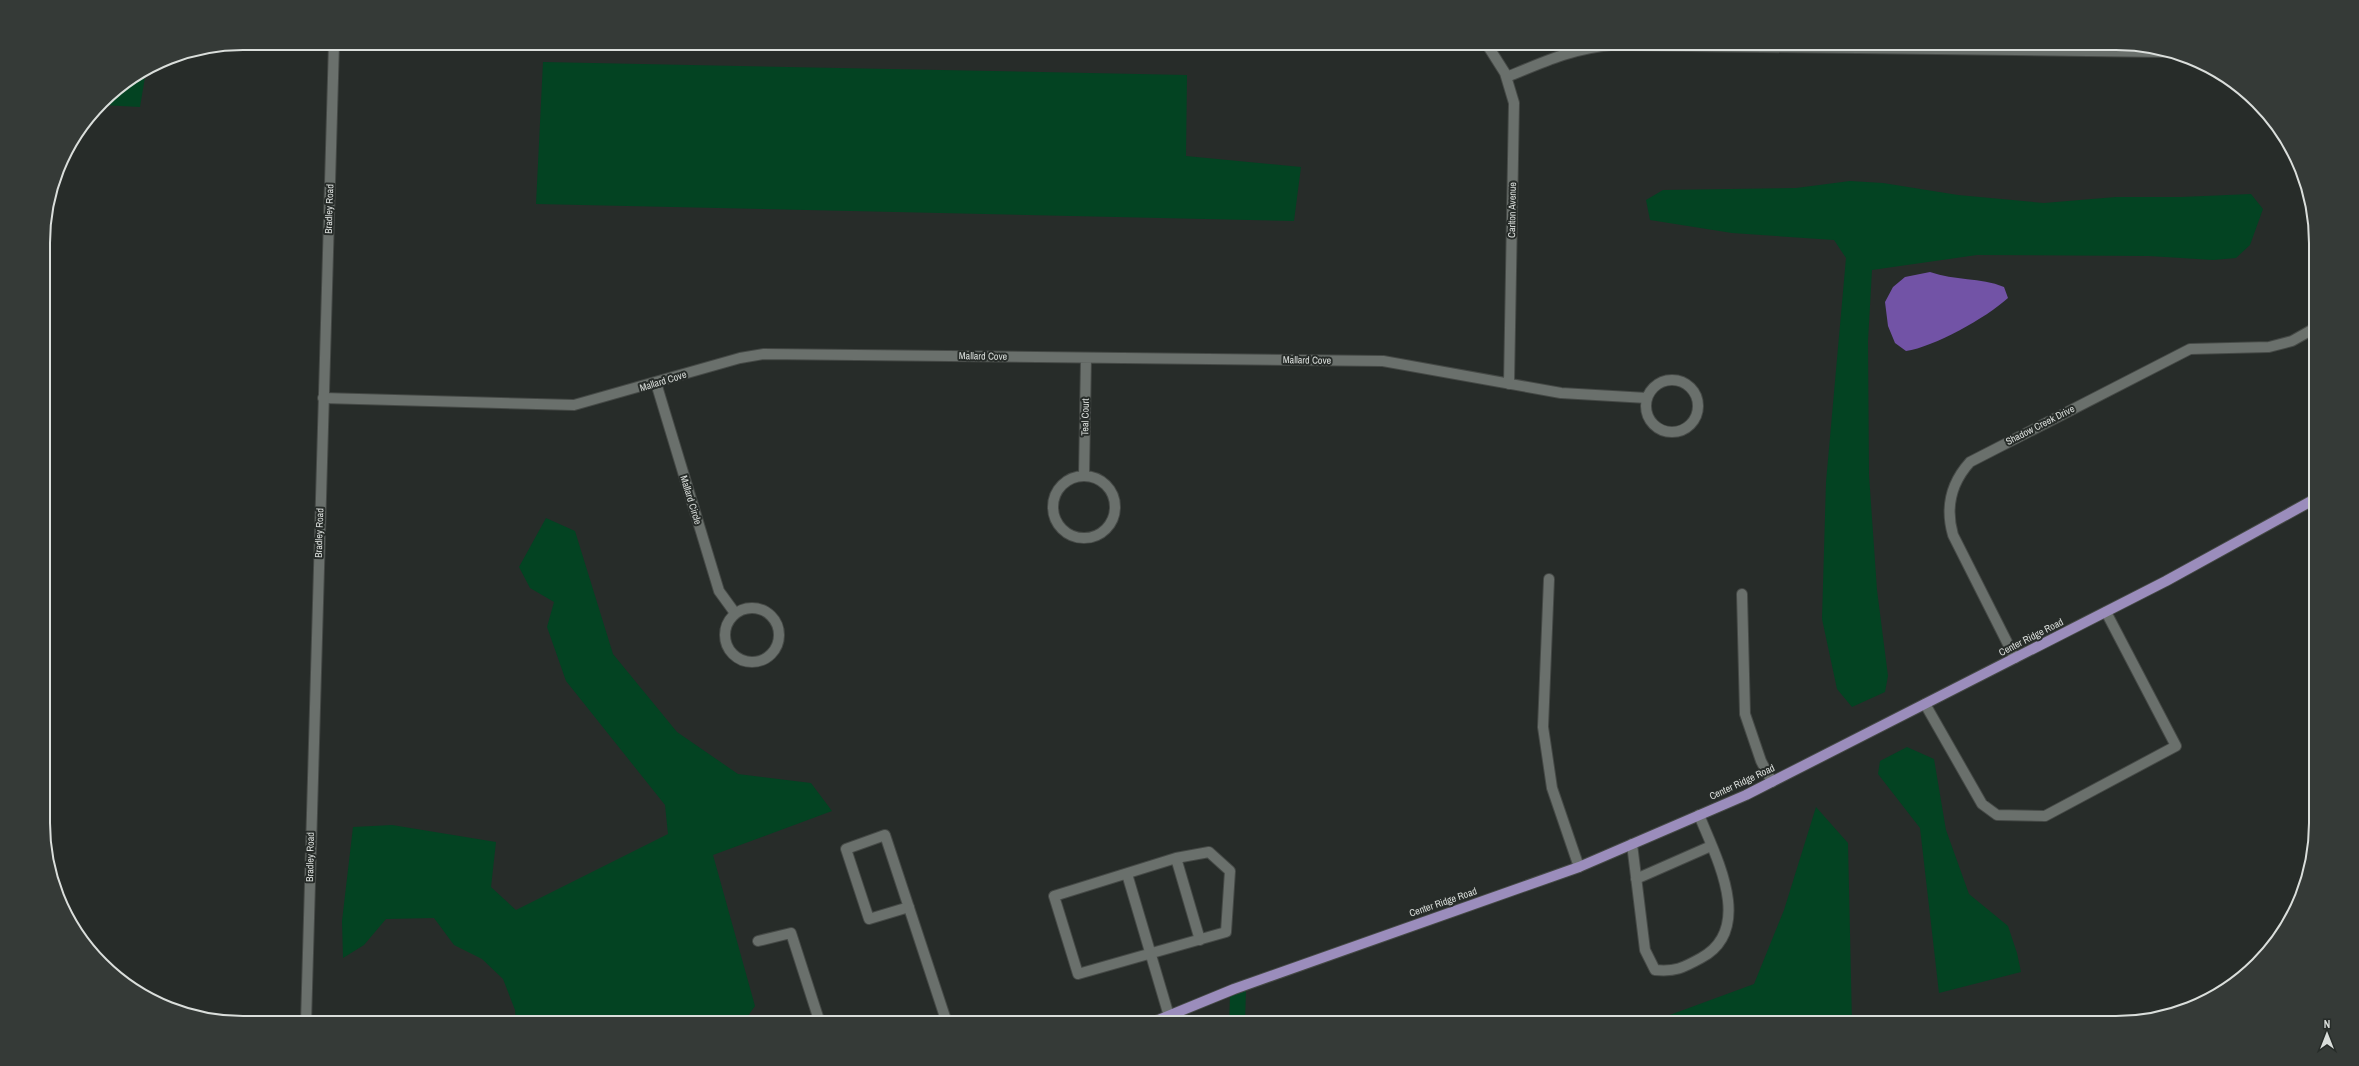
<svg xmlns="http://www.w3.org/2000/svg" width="2359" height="1066" font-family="'Archivo Narrow',sans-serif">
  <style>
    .green { fill: #034322 }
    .water { fill: #7253a6 }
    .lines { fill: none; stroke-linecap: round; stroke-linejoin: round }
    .lane-casing { stroke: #454946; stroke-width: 12 }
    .street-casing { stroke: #454946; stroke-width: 12 }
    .secondary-casing { stroke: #454946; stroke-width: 12 }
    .primary-casing { stroke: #454946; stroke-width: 12 }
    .lane { stroke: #6a706c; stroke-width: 10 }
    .street { stroke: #6a706c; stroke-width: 10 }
    .secondary { stroke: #6a706c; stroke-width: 10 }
    .primary { stroke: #9b8dbc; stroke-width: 10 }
    .labels { text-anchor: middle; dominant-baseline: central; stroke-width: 4; stroke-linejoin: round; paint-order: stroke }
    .street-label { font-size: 10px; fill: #dadedb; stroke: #272c29 }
    .rim { fill: none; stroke: #dadedb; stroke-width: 2 }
  </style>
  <rect width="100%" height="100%" fill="#272c29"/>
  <!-- green -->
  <path class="green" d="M543,62L1187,75L1186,156L1301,167L1294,221L536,204Z
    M146,71L140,107L102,105L111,93Z
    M1850,181L1883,183L1958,195L2044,203L2116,197H2181L2251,194L2263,209L2250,245L2236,258L2213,260L2149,256L1977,255L1872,270L1868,341L1869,475L1877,590L1888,676L1885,692L1852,707L1837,689L1822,619L1826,482L1846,258L1834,240L1732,233L1650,220L1646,200L1663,190L1796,188Z
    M546,518L575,531L613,654L677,732L738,774L811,783L832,811L713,855L755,1006L743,1023H516L515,1010L503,979L482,959L454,945L434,918L386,919L364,945L343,958L342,921L353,827L392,825L496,842L491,887L516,910L668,834L665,805L566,681L547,627L554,602L530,588L519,567Z
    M1907,747L1934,759L1946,830L1969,894L2008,926L2017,953L2021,972L1939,993L1920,828L1878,774L1880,761Z
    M1816,807L1848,843L1852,1023H1648L1754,984L1784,910Z
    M1246,989L1245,1023H1229L1230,995Z"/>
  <!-- water -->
  <path class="water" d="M1930,272C1955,281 1980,277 2004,287L2008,298C1986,318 1934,347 1906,351L1895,343L1888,326L1885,302L1893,287L1905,277Z"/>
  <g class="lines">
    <!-- lane casing -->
    <g class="lane-casing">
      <path id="lane" d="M1549,579L1543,727L1552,788L1579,867
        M1742,594L1745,714L1761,761L1772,782
        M1632,844L1645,950L1655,970C1675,972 1683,968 1701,958C1755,929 1716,857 1699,815
        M1209,852L1230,871L1226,932L1078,974L1054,896L1176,858Z
        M1176,858L1200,940
        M1127,874L1169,1016
        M1636,879L1711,846
        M909,907L869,919L846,849L885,835L947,1023
        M758,941L791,933L820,1023"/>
    </g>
    <!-- street casing -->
    <g class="street-casing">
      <path id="street" d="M1486,43L1505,73L1514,103L1509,384
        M1507,77C1543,62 1573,48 1613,45L2163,52
        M1646 406a26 26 0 1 1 52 0a26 26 0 1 1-52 0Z
        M656,383L719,591L735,613
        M323,398L574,405L740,358L764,354L1383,361L1561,393L1647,398
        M1053 507a31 31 0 1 1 62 0a31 31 0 1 1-62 0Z
        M1084,476L1086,358
        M725 635a27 27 0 1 1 54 0a27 27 0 1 1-54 0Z
        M2015,658L1953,535C1945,507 1951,483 1970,462L2190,349L2269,347L2292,341L2315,328
        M1925,704L1982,804L1997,815L2045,816L2176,746L2106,612"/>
    </g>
    <!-- secondary casing -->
    <g class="secondary-casing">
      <path id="secondary" d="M306,1023L334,43"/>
    </g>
    <!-- primary casing -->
    <g class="primary-casing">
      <path id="primary" d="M1151,1023L1234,989L1579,867L1746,795L2166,581L2315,499"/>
    </g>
    <!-- lane -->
    <use href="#lane" class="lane"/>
    <!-- street -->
    <use href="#street" class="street"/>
    <!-- secondary -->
    <use href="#secondary" class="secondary"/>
    <!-- primary -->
    <use href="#primary" class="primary"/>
  </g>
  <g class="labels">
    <!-- street labels -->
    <g class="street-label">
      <text transform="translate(329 209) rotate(-88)">Bradley Road</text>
      <text transform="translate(1512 210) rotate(-89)">Carlton Avenue</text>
      <text transform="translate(983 356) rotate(1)">Mallard Cove</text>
      <text transform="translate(1307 360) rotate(1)">Mallard Cove</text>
      <text transform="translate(663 381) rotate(-17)">Mallard Cove</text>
      <text transform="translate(1085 417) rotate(-89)">Teal Court</text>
      <text transform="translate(2040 425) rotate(-27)">Shadow Creek Drive</text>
      <text transform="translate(691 500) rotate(73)">Mallard Circle</text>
      <text transform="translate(319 533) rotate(-88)">Bradley Road</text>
      <text transform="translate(2031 637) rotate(-27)">Center Ridge Road</text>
      <text transform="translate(1742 782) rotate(-25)">Center Ridge Road</text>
      <text transform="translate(310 857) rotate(-89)">Bradley Road</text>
      <text transform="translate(1443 902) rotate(-19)">Center Ridge Road</text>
    </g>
  </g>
  <!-- crop -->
  <path d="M0 0H2359V1066H0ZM243 50H2116A193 193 0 0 1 2309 243V823A193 193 0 0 1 2116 1016H243A193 193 0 0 1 50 823V243A193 193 0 0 1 243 50Z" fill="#353a37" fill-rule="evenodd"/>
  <path class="rim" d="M243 50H2116A193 193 0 0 1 2309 243V823A193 193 0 0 1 2116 1016H243A193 193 0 0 1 50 823V243A193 193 0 0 1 243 50Z"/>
  <!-- north arrow -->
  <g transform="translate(2327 1034)" stroke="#272c29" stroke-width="3" paint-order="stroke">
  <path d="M0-3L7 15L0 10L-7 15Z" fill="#dadedb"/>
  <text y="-6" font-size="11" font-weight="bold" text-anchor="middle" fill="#dadedb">N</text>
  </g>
</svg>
